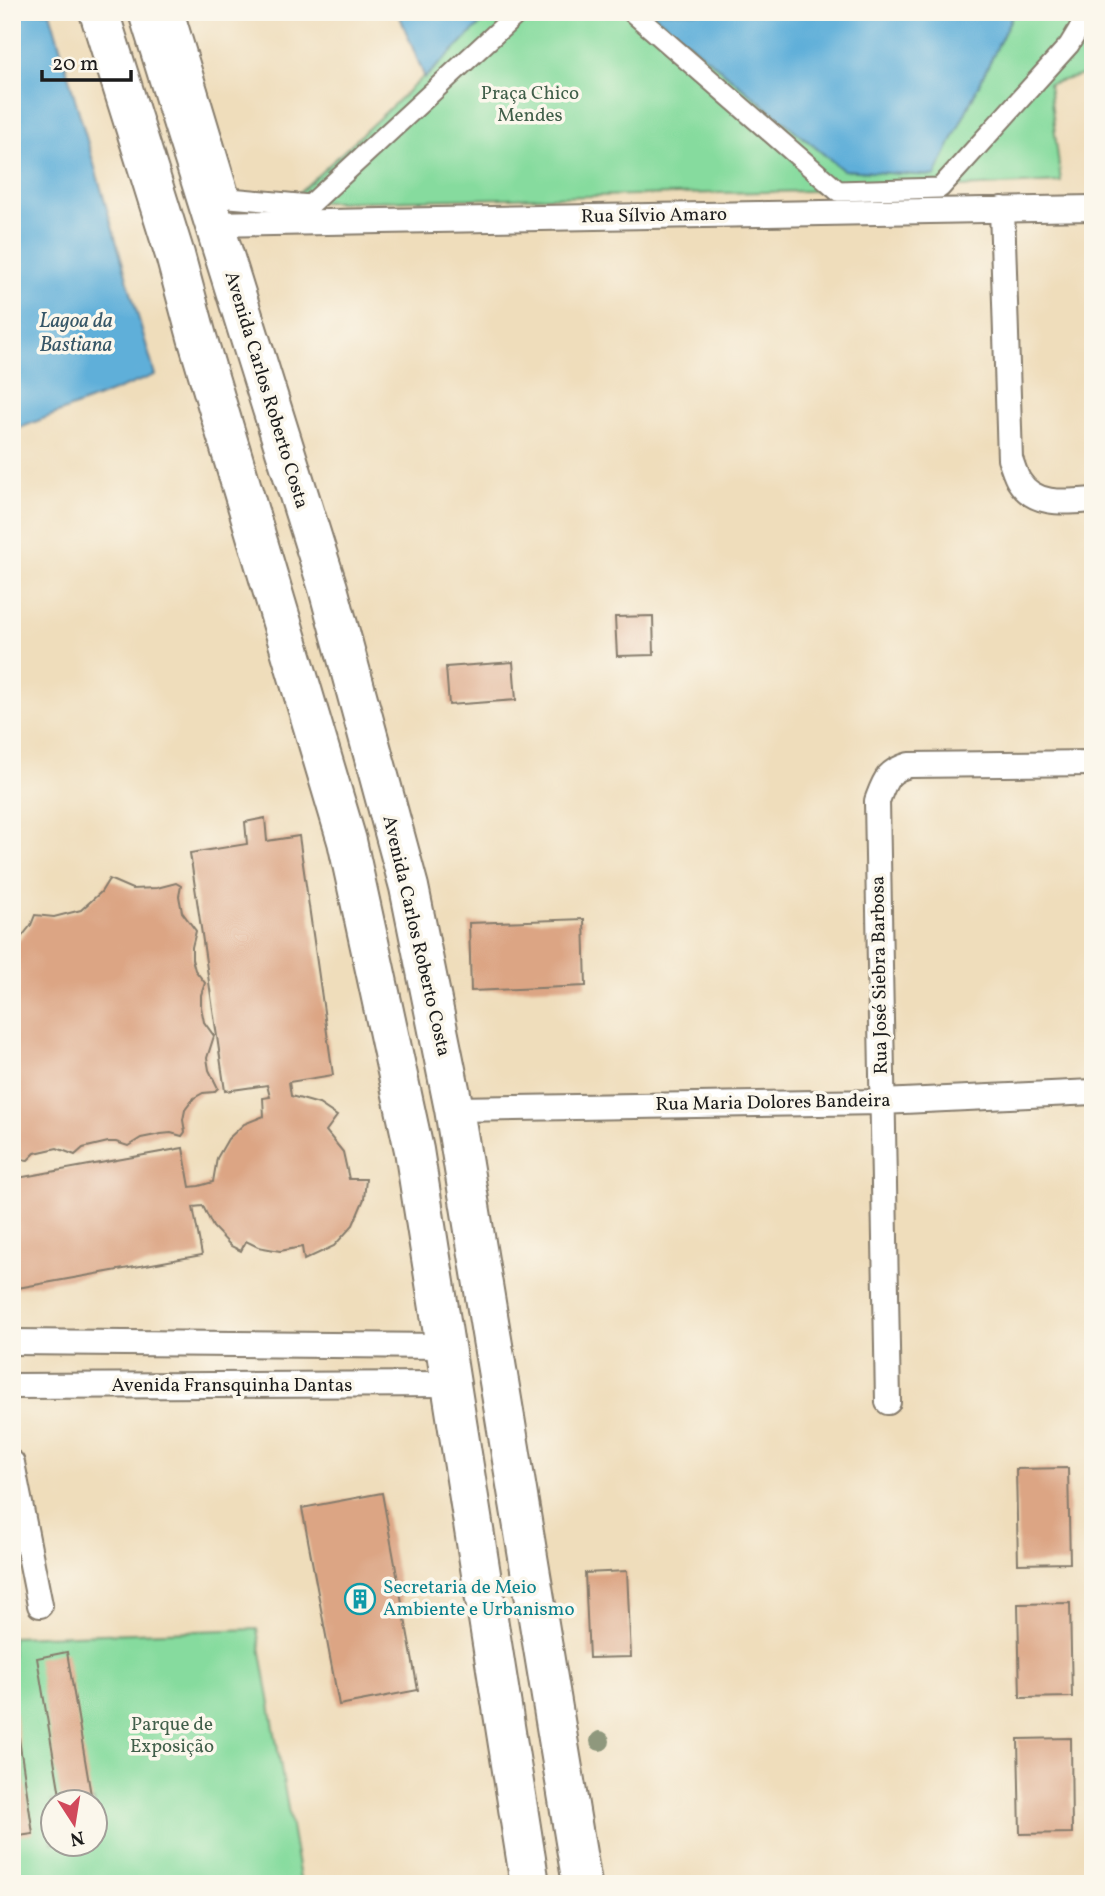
<svg xmlns="http://www.w3.org/2000/svg" width="1105" height="1896" font-family="Vollkorn,serif">
  <style>
    .green { fill: #86db9e; stroke: #517c5d; stroke-width: 2; fill-rule: evenodd }
    .water { fill: #5fafd9; stroke: #3e667a; stroke-width: 2 }
    .building { fill: #dca584 }
    .lines { fill: none; stroke-linecap: round; stroke-linejoin: round }
    .pedestrian-casing { stroke: #867c6c; stroke-width: 23 }
    .minor-casing { stroke: #867c6c; stroke-width: 28 }
    .primary-casing { stroke: #867c6c; stroke-width: 42 }
    .pedestrian { stroke: #fff; stroke-width: 19 }
    .minor { stroke: #fff; stroke-width: 24 }
    .primary { stroke: #fff; stroke-width: 38 }
    .tree { fill: #8f987d }
    .labels { text-anchor: middle; dominant-baseline: central; stroke-width: 7; stroke-linejoin: round; paint-order: stroke }
    .park-label { font-size: 19px; fill: #415f4a; stroke: #fbf7ec }
    .street-label { font-size: 19px; fill: #1c1c1c; stroke: #fbf7ec }
    .culture-label { font-size: 19px; fill: #0d838f; stroke: #fbf7ec; text-anchor: start }
    .water-label { font-size: 21px; font-style: italic; fill: #375768; stroke: #fbf7ec }
  </style>
  <rect width="100%" height="100%" fill="#fbf7ec"/>
  <filter id="ink" filterUnits="userSpaceOnUse"><feTurbulence type="fractalNoise" baseFrequency=".0143" numOctaves="2"/><feDisplacementMap in="SourceGraphic" scale="14" xChannelSelector="R" yChannelSelector="G"/><feConvolveMatrix kernelMatrix="1 2 1 2 8 2 1 2 1" color-interpolation-filters="sRGB"/></filter>
  <filter id="wash" filterUnits="userSpaceOnUse"><feTurbulence type="fractalNoise" baseFrequency=".00686" numOctaves="4" result="noise"/><feDisplacementMap in="SourceGraphic" scale="28" xChannelSelector="R" yChannelSelector="G"/><feGaussianBlur stdDeviation="1.57" result="paint"/><feColorMatrix in="noise" values="0 0 0 0 0 0 0 0 0 0 0 0 0 0 0 0 0 1.4 0 .05"/><feComposite in="paint" operator="in"/></filter>
  <g filter="url(#wash)">
    <rect width="100%" height="100%" fill="#efddbb"/>
    <!-- green -->
    <path class="green" d="M493,12H651L843,170L934,176L1014,12H1093V56L1087,74L1049,84L1061,182L940,188L288,203Z
      M257,1629L301,1884H12V1637ZM52,1801H94V1843H52Z"/>
    <!-- water -->
    <path class="water" d="M12,12H50L155,375L12,431Z
      M398,12H493L425,78Z
      M651,12H1014L935,176L843,170Z"/>
    <g id="blocks">
      <!-- building -->
      <path class="building" d="M653,616L654,655L617,656L615,617Z
        M513,662L516,700L449,705L446,667Z
        M265,818L267,841L299,836L333,1075L289,1082L291,1096L319,1104L337,1116L326,1131L343,1152L349,1179H366L364,1199L353,1225L334,1246L304,1260L302,1247L280,1251L258,1247L246,1241L241,1251L231,1246L213,1227L203,1206L193,1207L202,1255L12,1289V1179L183,1148L190,1187L199,1186L213,1182L217,1158L228,1139L244,1124L264,1116L263,1098L270,1097L267,1085L225,1091L190,853L247,844L245,822Z
        M109,879L132,889L157,888L176,883L181,886L179,896L182,912L196,931L192,947V959L195,970L205,983L201,995V1007L204,1022L214,1036L207,1058L209,1070L218,1088L214,1092L203,1093L194,1098L185,1110L183,1120L185,1132L182,1136L171,1133L161,1134L141,1138L128,1146L116,1142H108L83,1148L75,1155L57,1148L35,1153L28,1160L12,1158V949L31,925L35,915L54,917L81,910L101,892Z
        M584,919L586,986L471,991L469,923Z
        M1068,1468L1070,1563L1018,1564L1016,1469Z
        M382,1493L418,1690L339,1705L302,1508Z
        M627,1571L631,1657L589,1658L585,1573Z
        M1070,1603L1072,1697L1020,1698L1018,1604Z
        M67,1652L92,1801H61L37,1658Z
        M12,1691L33,1834L12,1837Z
        M1071,1738L1072,1833L1020,1834L1018,1739Z"/>
    </g>
  </g>
  <g filter="url(#ink)">
    <use href="#blocks" fill-opacity="0" stroke="#867c6c" stroke-width="2"/>
    <g class="lines">
      <!-- pedestrian casing -->
      <g class="pedestrian-casing">
        <path id="pedestrian" d="M174,12L230,198L310,205L519,12
          M632,12L838,191L940,188L1069,45L1089,12"/>
      </g>
      <!-- minor casing -->
      <g class="minor-casing">
        <path id="minor" d="M1002,209L1010,459C1013,466 1015,475 1019,481C1035,507 1067,502 1093,500
          M214,224L1093,208
          M454,1109L882,1102L1093,1092
          M12,1342L445,1346
          M12,1386L451,1384
          M888,1402L877,801C885,780 887,771 909,765L1093,763
          M12,1463L40,1605"/>
      </g>
      <!-- primary casing -->
      <g class="primary-casing">
        <path id="primary" d="M99,12L175,255L197,337L347,841L369,942L414,1150L530,1884
          M148,12L328,588L409,887L454,1109L582,1884"/>
      </g>
      <!-- pedestrian -->
      <use href="#pedestrian" class="pedestrian"/>
      <!-- minor -->
      <use href="#minor" class="minor"/>
      <!-- primary -->
      <use href="#primary" class="primary"/>
    </g>
    <!-- trees -->
    <circle class="tree" cx="600" cy="1741" r="10"/>
  </g>
  <!-- icons -->
  <defs>
    <g id="building-ring" transform="scale(1.575)"><circle r="9.5" fill="#fbf7ec" stroke="#0f9aa8" stroke-width="1.5"/><path d="M-4-6H4V6H1V3H-1V6H-4ZM-2.5-4.3h1.7v1.8h-1.7ZM.8-4.3h1.7v1.8H.8ZM-2.5-1h1.7V.8h-1.7ZM.8-1h1.7V.8H.8Z" fill="#0f9aa8"/></g>
  </defs>
  <g fill-rule="evenodd">
    <use href="#building-ring" x="360" y="1599"/>
  </g>
  <g class="labels">
    <!-- park labels -->
    <g class="park-label">
      <text x="530" y="94">Praça Chico<tspan x="530" dy="22">Mendes</tspan></text>
      <text x="172" y="1725">Parque de<tspan x="172" dy="22">Exposição</tspan></text>
    </g>
    <!-- street labels -->
    <g class="street-label">
      <text transform="translate(654 216) rotate(-1)">Rua Sílvio Amaro</text>
      <text transform="translate(266 390) rotate(73)">Avenida Carlos Roberto Costa</text>
      <text transform="translate(416 936) rotate(77)">Avenida Carlos Roberto Costa</text>
      <text transform="translate(880 975) rotate(-91)">Rua José Siebra Barbosa</text>
      <text transform="translate(773 1103) rotate(-1)">Rua Maria Dolores Bandeira</text>
      <text x="232" y="1386">Avenida Fransquinha Dantas</text>
    </g>
    <!-- culture labels -->
    <g class="culture-label">
      <text x="383" y="1588">Secretaria de Meio<tspan x="383" dy="22">Ambiente e Urbanismo</tspan></text>
    </g>
    <!-- water labels -->
    <g class="water-label">
      <text x="76" y="321">Lagoa da<tspan x="76" dy="24">Bastiana</tspan></text>
    </g>
  </g>
  <!-- margin -->
  <rect width="1105" height="1896" fill="none" stroke="#fbf7ec" stroke-width="42"/>
  <!-- north arrow -->
  <g transform="translate(74 1823) rotate(168)"><circle r="33" fill="#fbf7ec" stroke="#a29f99" stroke-width="2"/>
  <path d="M0-5L12 26L0 18L-12 26Z" fill="#d1495b"/>
  <text y="-10" font-size="19" font-weight="bold" text-anchor="middle" fill="#1c1c1c">N</text>
  </g>
  <!-- scale -->
  <path d="M42 70v10h89v-10" fill="none" stroke="#1c1c1c" stroke-width="3.5"/>
  <text x="52" y="70" font-size="21" fill="#1c1c1c" stroke="#fbf7ec" stroke-width="5" paint-order="stroke">20 m</text>
</svg>
